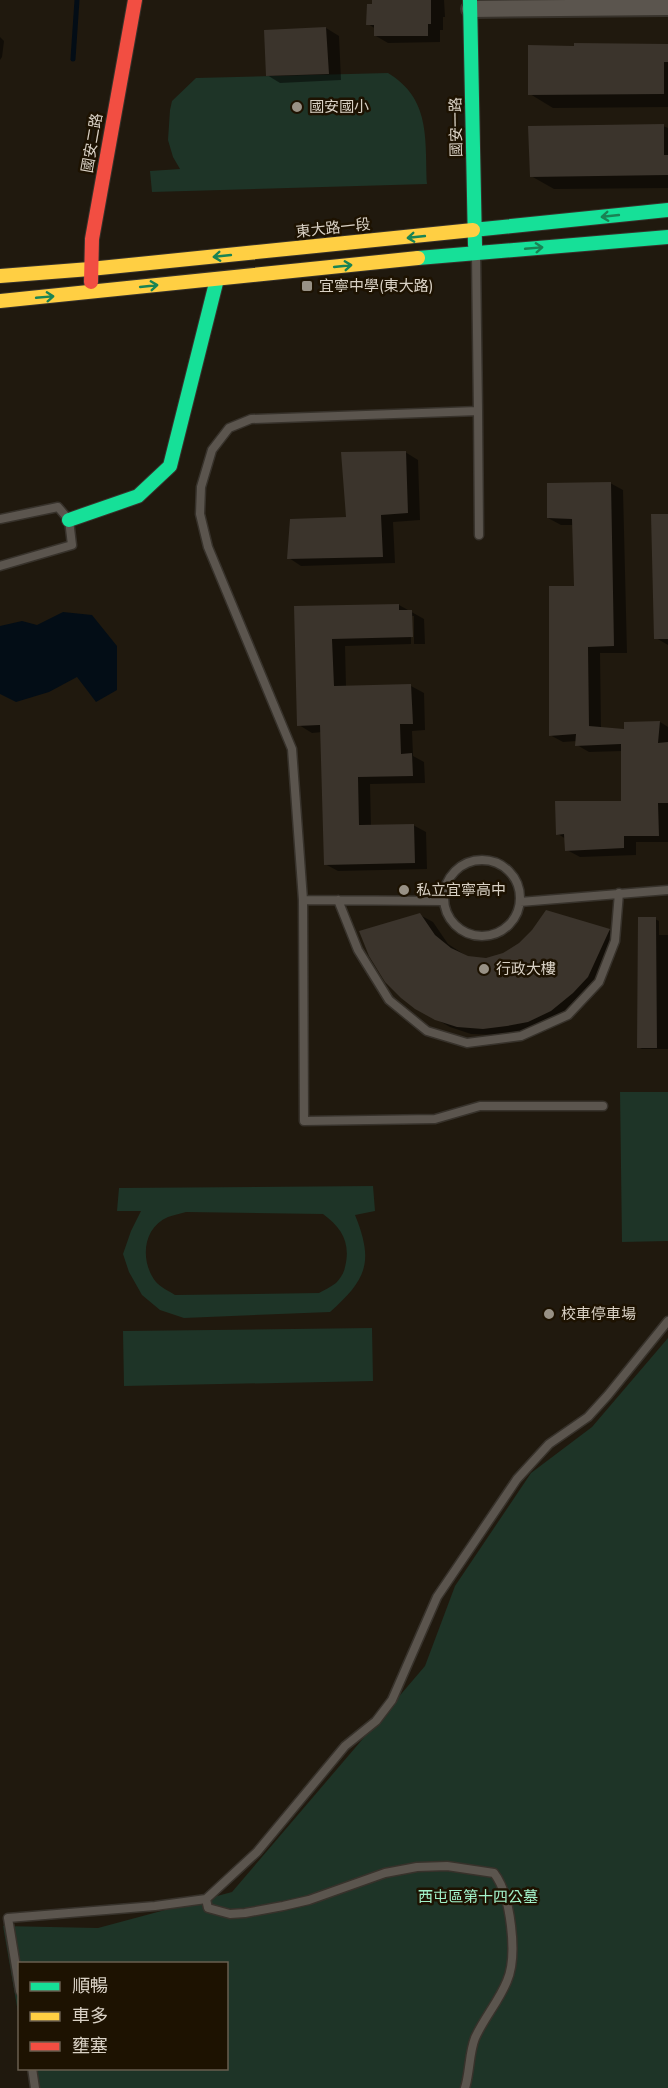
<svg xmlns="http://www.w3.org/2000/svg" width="668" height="2088" font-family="'Nunito Sans','Noto Sans TC',sans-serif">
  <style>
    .green { fill: #1e3427; fill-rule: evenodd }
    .water { fill: #030d16 }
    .shadow { fill: #0007 }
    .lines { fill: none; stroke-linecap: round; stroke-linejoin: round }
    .stream { stroke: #030d16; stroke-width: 5 }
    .building { fill: #3b342c }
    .lane-casing { stroke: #37322b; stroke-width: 11 }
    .street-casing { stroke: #37322b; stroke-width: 20 }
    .fast-casing { stroke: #37322b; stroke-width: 16 }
    .slow-casing { stroke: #37322b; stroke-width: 16 }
    .jam-casing { stroke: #37322b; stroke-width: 16 }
    .lane { stroke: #5b554e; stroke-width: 8 }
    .street { stroke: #5b554e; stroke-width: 16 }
    .fast { stroke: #16e098; stroke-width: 14 }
    .slow { stroke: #ffcf43; stroke-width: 14 }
    .jam { stroke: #f24e42; stroke-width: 14 }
    .oneway { stroke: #198354 }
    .poi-dot { fill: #989185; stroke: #1d1201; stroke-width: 2 }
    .labels { text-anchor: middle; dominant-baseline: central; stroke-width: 5; stroke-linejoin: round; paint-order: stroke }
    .poi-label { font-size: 15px; fill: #d9d1c5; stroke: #1d1201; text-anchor: start }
    .street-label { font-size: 15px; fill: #d9d1c5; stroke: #1d1201 }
    .park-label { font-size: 15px; fill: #a2f2c9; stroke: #1d1201 }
  </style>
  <rect width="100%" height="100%" fill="#20190e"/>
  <!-- green -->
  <path class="green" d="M388,73C431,99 425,139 427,184L152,192L150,171L180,169L173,157L168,140L170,110L172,101L196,78Z
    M620,1092H668V1241L622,1242Z
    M373,1186L375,1211L355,1215C374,1262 367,1279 330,1312L184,1318L160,1310L142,1295L129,1272L123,1254L131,1231L141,1211H117L119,1188ZM186,1212L323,1214C342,1228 351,1243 345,1267C344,1273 340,1279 336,1283C331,1287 324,1290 319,1293L175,1295C169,1291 160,1287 156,1282C140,1262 142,1228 168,1217C173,1215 180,1214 186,1212Z
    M372,1328L373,1381L124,1386L123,1331Z
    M668,1338V2088H32L28,2069L226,2068V1964H20L19,2018L3,1926L98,1928L232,1892L425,1666L455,1586L531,1473L592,1427Z"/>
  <!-- water -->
  <path class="water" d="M63,612L92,615L117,646V690L96,702L77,677L49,692L16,702L0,694V626L22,621L37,625Z"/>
  <!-- shadow -->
  <path class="shadow" d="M374,0H444L445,17H443V30H440V42L388,43L376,36V29L368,24L374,6Z
    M326,28L339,36L341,80L280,83L267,75Z
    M0,37L4,41L2,57L0,60Z
    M668,47V107L553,108L530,94Z
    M663,126L668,128V188L554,189L531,176Z
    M405,452L418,460L420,520L393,522L395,563L301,566L289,558L347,518Z
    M610,483L623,490L627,653H600L601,729L625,731L660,722L668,727V842H636V855L580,857L567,850L566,839L558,834L622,803V751L589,752L577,745V741L563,742L550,735L575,587L574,525H561L548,518Z
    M668,515V645L656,638Z
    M399,605L424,619L425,644H414V616H411V644L345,646L346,687L411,686L424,693L425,730L412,731L413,756L424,762L425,783L370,784L371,826L413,825L426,832L427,869L338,871L325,864L322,732L312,733L299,725L296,607Z
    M420,915L433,922L448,944L468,957L486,959L609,930L621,937L601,984L564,1018L541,1029L497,1035L471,1034L450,1027L436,1019Z
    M655,919L659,921V935H668V1049H642L638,1047Z"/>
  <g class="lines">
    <!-- stream -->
    <path class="stream" d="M73,59L77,0"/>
  </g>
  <!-- building -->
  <path class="building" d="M372,0H431V24H428V36H374V25H366L367,4H372Z
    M326,27L329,74L266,76L264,30Z
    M574,43L668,44V62H664V94L528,95V45L574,46Z
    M664,124V155H668V175L530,177L528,126Z
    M406,451L408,513L381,515L383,557L287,559L290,519L346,517L341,452Z
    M611,482L614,646L588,647L589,726L624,729V722L660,721L658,743L668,742V803H658L659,836H624V848L565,851L564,834L556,835L555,801H621V744L575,746L576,734L549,736V586H574L572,519L547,518V483Z
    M651,514H668V639H654Z
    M399,604V610H412L413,637L332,639L334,686L411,684L413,724H400L401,754L412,753L413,776L358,777L359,825L414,824L415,863L324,865L320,725L297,726L294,606Z
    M546,910L610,929L588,977L573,993L551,1011L528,1022L507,1026L483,1029L457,1027L435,1020L415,1009L401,998L385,982L369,956L359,931L420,913L435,935L451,948L468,956L486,958L503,953L519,943L532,930Z
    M638,917H656L657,1048H637Z"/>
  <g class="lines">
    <!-- lane casing -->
    <g class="lane-casing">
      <path id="lane" d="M478,411L479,535
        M0,519L58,507L69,520L72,545L0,566
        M444 898a38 38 0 1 1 76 0a38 38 0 1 1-76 0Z
        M303,900L304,1121L435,1119L480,1106H603
        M338,900L358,950L389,1000L427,1031L467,1043L521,1036L568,1015L599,982L615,941L619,893
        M444,901L303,900L292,749L208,547L200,514L201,487L212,450L229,428L251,419L478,411L476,254
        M520,902L668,890
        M206,1899L208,1908L230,1914L245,1913L283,1906L309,1900L385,1873L417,1867L447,1866L494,1873C511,1895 518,1956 507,1981C499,2001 484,2018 475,2038C469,2053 470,2072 465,2088
        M20,1991L8,1918L155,1906L206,1899L257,1852L345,1746L376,1721L392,1700L437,1597L517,1479L549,1444L588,1417L608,1395L668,1321
        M32,2068L35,2088"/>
    </g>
    <!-- street casing -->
    <g class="street-casing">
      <path id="street" d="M470,9L668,7"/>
    </g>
    <!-- fast casing -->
    <g class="fast-casing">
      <path id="fast" d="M470,0L475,245
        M473,230L668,210
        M418,258L668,237
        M69,520L138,496L170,466L217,279"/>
    </g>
    <!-- slow casing -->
    <g class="slow-casing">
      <path id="slow" d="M0,276L90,269L473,230
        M0,301L418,258"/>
    </g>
    <!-- jam casing -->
    <g class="jam-casing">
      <path id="jam" d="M91,282L92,239L135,0"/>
    </g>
    <!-- lane -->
    <use href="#lane" class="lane"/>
    <!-- street -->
    <use href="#street" class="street"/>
    <!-- fast -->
    <use href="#fast" class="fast"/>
    <!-- slow -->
    <use href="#slow" class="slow"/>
    <!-- jam -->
    <use href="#jam" class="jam"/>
  </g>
  <!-- one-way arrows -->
  <defs><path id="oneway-shaft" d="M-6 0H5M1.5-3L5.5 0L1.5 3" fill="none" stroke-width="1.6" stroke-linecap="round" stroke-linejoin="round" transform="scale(1.5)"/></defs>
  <g class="oneway">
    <use href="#oneway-shaft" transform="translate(610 216) rotate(174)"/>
    <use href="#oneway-shaft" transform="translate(416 237) rotate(174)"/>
    <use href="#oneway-shaft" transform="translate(534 248) rotate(-5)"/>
    <use href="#oneway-shaft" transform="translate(222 256) rotate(174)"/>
    <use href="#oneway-shaft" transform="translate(343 266) rotate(-6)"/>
    <use href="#oneway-shaft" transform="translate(149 286) rotate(-6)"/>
    <use href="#oneway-shaft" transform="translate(45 297) rotate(-5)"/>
  </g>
  <!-- markers -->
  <g class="poi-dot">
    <circle cx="297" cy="107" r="6"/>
    <rect x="301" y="280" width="12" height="12" rx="3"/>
    <circle cx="404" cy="890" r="6"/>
    <circle cx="484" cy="969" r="6"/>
    <circle cx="549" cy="1314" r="6"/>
  </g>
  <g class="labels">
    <!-- poi labels -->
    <g class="poi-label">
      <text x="309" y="107">國安國小</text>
      <text x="319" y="286">宜寧中學(東大路)</text>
      <text x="416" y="890">私立宜寧高中</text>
      <text x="496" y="969">行政大樓</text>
      <text x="561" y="1314">校車停車場</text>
    </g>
    <!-- street labels -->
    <g class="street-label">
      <text transform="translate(456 127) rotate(-91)">國安一路</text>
      <text transform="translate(92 143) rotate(-80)">國安二路</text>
      <text transform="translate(333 228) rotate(-6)">東大路一段</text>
    </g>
    <!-- park labels -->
    <g class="park-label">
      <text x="478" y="1897">西屯區第十四公墓</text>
    </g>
  </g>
  <!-- legend -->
  <rect x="18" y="1962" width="210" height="108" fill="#1d1201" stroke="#685e4f" stroke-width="1.5"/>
  <rect x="30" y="1982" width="30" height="9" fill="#16e098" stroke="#685e4f" stroke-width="1.5"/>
  <text x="72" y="1992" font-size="18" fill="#d9d1c5">順暢</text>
  <rect x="30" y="2012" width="30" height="9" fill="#ffcf43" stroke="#685e4f" stroke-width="1.5"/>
  <text x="72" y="2022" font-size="18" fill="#d9d1c5">車多</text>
  <rect x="30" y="2042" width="30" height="9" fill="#f24e42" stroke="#685e4f" stroke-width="1.5"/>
  <text x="72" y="2052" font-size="18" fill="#d9d1c5">壅塞</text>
</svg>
